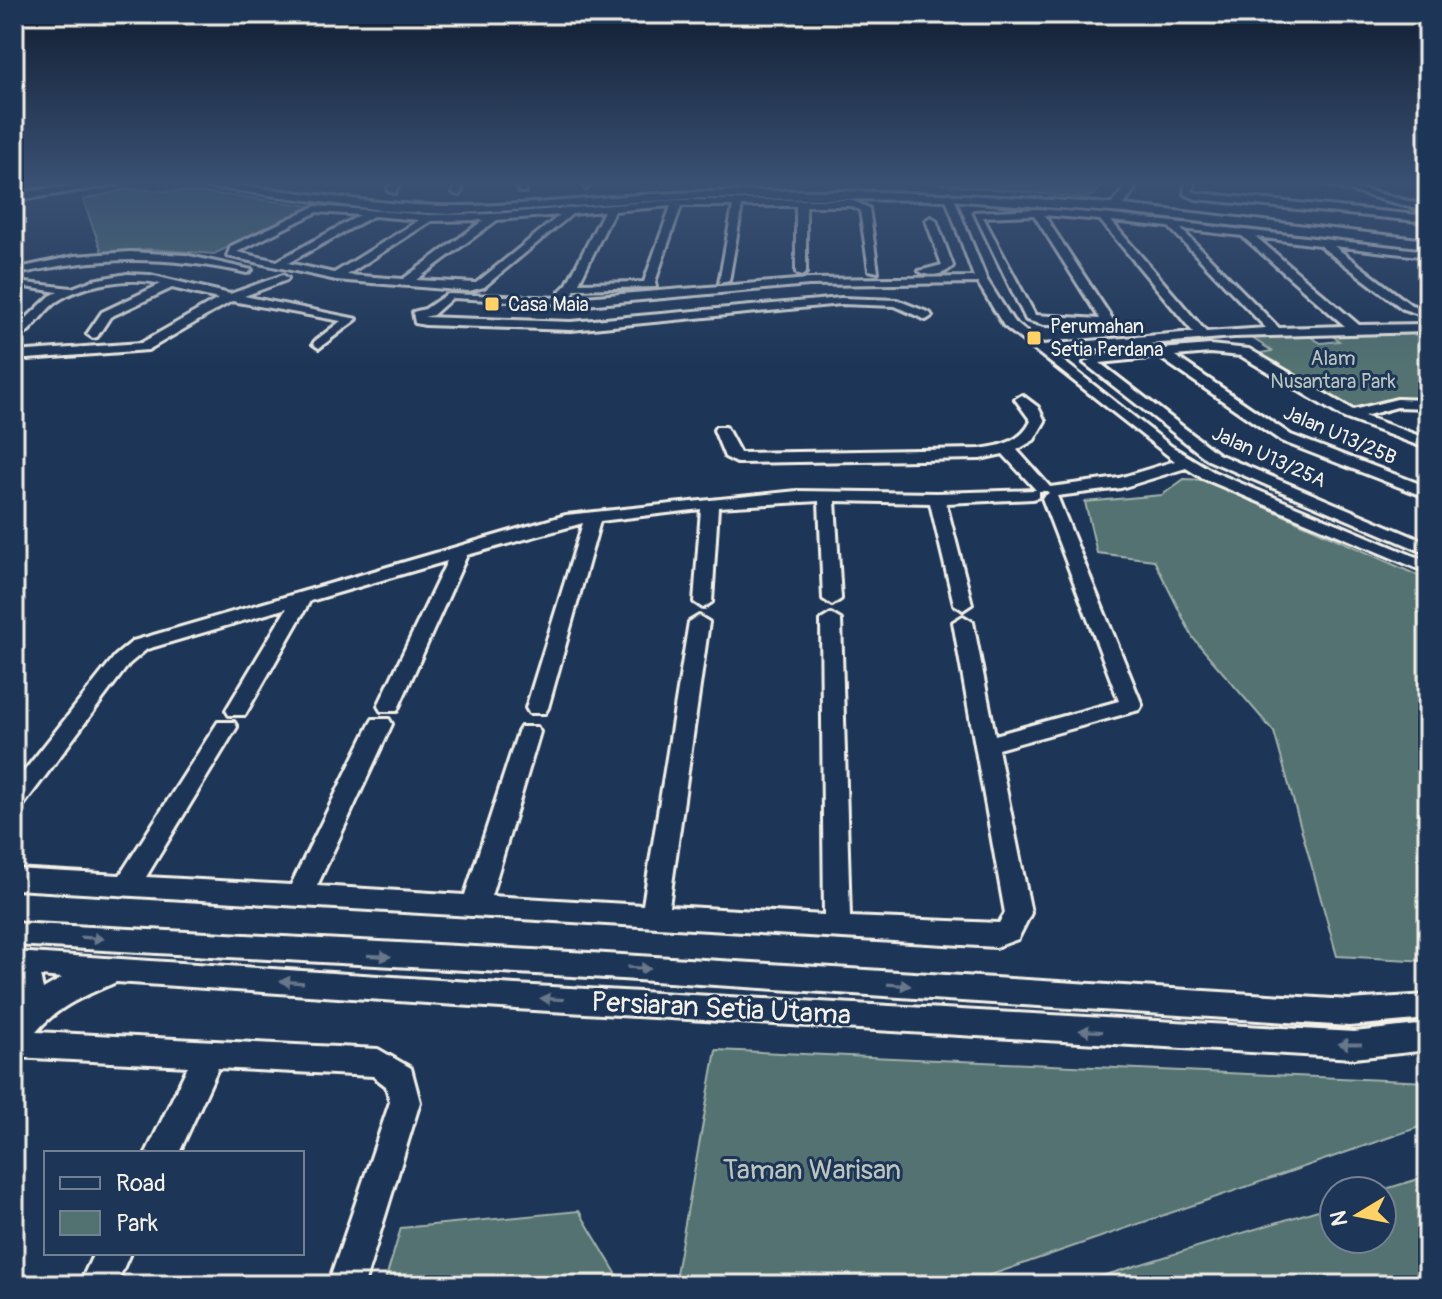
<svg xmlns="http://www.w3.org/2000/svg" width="1442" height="1299" font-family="Pangolin,sans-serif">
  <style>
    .green { fill: #527271; stroke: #a3b2ac; stroke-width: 2 }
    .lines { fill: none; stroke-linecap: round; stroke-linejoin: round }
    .minor-casing { stroke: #f4f1e8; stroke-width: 6 }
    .major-casing { stroke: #f4f1e8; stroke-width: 6 }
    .minor { fill: #1d3557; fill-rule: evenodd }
    .major { fill: #1d3557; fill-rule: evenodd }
    .oneway { fill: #68778a }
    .poi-dot { fill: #ffd166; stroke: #1d3557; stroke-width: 3 }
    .labels { text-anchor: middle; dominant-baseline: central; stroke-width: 6; stroke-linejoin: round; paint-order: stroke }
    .far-poi-label { font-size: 20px; fill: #f4f1e8; stroke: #1d3557; text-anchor: start }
    .far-park-label { font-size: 20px; fill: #bbc5be; stroke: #1d3557 }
    .far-street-label { font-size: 20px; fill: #f4f1e8; stroke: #1d3557 }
    .near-street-label { font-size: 28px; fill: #f4f1e8; stroke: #1d3557 }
    .near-park-label { font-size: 28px; fill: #bbc5be; stroke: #1d3557 }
  </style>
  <rect width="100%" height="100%" fill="#1d3557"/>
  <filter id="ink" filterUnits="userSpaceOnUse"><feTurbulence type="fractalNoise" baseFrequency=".0125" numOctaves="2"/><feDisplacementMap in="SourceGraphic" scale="16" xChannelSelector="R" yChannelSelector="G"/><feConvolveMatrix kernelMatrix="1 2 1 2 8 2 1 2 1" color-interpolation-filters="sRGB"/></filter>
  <g filter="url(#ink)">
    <!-- green -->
    <path class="green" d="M938,184H1103L1094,195L1084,198Z
      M126,189L209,193L313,206L214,254L150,249L102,252L83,200Z
      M1407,332L1419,333L1428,339V403C1393,394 1389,411 1360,411C1338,412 1277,367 1255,354L1272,351L1252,338L1307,335L1321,343L1339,341L1329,333Z
      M1184,479L1205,480L1428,580V961L1337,956L1274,732L1193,638L1154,560L1097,553L1085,502L1162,495Z
      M716,1050L1428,1082V1124L985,1277L870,1285H674Z
      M1428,1176V1285H1073L1334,1205V1239H1382V1191H1379Z
      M579,1211L623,1285H384L401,1228Z"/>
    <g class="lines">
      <!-- minor casing -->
      <g class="minor-casing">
        <path id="minor" d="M390,184H399L395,193L388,191Z
          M455,184H464L460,195L453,193Z
          M518,184H526L525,192H519Z
          M582,184H590V186L586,189Z
          M1185,184H1194L1192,191L1198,193L1428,216V222L1196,199L1184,194Z
          M1325,184H1341L1428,206V212Z
          M1428,184V188L1424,185V184Z
          M949,193L953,196L987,280L1013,321L1043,345L1193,332L1100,220L1044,215L1115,323L1117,333H1109L1105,326L1044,325L1026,320L974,212L1037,209L1103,214L1428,251V257L1334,246L1411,305L1428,309V317L1403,309L1319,245L1256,237L1359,325L1428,324V332L1234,337L1052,352L1171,446L1214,472L1428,562V573L1202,478L1186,468L1121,488L1057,496L1142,705L1139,710L998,749L1031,913L1018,939L996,947L14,889V869L120,875L218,722H234L237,727L146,877L291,885L370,724L373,719H389L392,724L317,886L465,895L518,732L521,727H537L540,732L491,896L643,905L689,622L699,616L709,622L669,906L824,915L821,620L831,614L841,620L850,917L999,923L1005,913L953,622L963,616L973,622L995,735L1119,701L1042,498L1049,493L1047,491H1039V497L1033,499L946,503L972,604L963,610L954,604L930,503L835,501L841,599L832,605L823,599L819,501L718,507L712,602L703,608L694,602L701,509L600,521L548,708L545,713H529L526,708L583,523L467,555L397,711H381L378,706L447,561L310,601L245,715H229L226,710L287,608L147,649L129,664L22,807L14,809V784L115,656L133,641L566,515L797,491L937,493L1036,490L1003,454L980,459L737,463L725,457L714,430L716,427H726L740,453L980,449C1001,446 1021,442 1031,421L1015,399L1022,395L1038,407L1045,421L1034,440L1017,450L1050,487L1119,478L1175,461L1004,326L978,283L809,285L585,305L452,298L433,315L424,317L571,322L841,298L897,300L930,313L932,316L926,320L895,306L841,304L571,330L425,325L415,323L413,312L425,309L447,294L560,298V291L567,284L604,211L572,214L484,287L469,291L336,280L227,256L231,246L316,206L429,215L494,214L677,200H851L869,208L878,272L869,270L860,210L850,206H806V273L801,276L796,273V206H742L729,281L719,283L733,206H681L655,282L656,287L575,289L571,298L809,279L974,277L945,196ZM671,206L644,282L579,283L614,211ZM317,212L360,215L277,261L237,252ZM560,215L476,283L416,280L497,220ZM1034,215L1100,319L1035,315L983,217ZM373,216L419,220L334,273L288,263ZM484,220L403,279L347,275L431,221ZM1111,221L1169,227L1266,328L1206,332ZM1181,229L1242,236L1345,326L1279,328Z
          M931,217L936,220L953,266C945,275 929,278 919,271L942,265L926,220Z
          M130,252L185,255L252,270L247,273C163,255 97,256 14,275V269L75,256Z
          M127,274L150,275L230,294L283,275L288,278L287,280L244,296L357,319L319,348L313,344L315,341L341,321L232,301L148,350L14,360V352L141,343L218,299L172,288L110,317L97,337L93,338L87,334L102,312L161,284C132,276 81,284 56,302C42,313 31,334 14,341V330L50,296L58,292L25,287V283L72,288L93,280Z
          M1210,345L1249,349L1353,410L1397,399L1428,400V408L1397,407L1364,416L1428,439V449L1344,418L1241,356L1210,353L1175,356L1291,435L1428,487V498L1281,441L1159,357L1100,363L1218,454L1428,543V554L1208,460L1084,363L1100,354Z
          M14,923L590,953L1349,1000L1428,995V1019L1349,1026L590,977L14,945Z
          M14,952L516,985L1354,1032L1428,1024V1050L1354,1058L516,1009L116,982C85,996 59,1005 36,1032L378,1049L411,1068L420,1102L364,1285H328L390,1102L386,1086L373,1076L218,1068L179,1153H146L188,1066L14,1057ZM40,976L62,978L43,989Z
          M94,1253H130L116,1285H79Z"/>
      </g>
      <!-- major casing -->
      <g class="major-casing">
        <path id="major" d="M84,184H119L14,201V193Z
          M186,184C273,184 358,205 445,206C530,207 615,194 700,192C838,188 975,194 1112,204L1127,184H1138L1124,205L1428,240V248L1125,213L949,200L700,198L447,214L389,211Z"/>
      </g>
      <!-- minor -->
      <use href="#minor" class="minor"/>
      <!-- major -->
      <use href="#major" class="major"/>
    </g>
    <!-- one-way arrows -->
    <defs><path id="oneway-solid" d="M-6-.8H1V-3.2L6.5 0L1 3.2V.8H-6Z" transform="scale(2)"/></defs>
    <g class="oneway">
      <use href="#oneway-solid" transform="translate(92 938) rotate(4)"/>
      <use href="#oneway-solid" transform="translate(379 956) rotate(3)"/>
      <use href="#oneway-solid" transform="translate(639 968) rotate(4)"/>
      <use href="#oneway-solid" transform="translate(292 982) rotate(-176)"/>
      <use href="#oneway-solid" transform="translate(899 985) rotate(4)"/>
      <use href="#oneway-solid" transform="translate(552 999) rotate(-177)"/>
      <use href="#oneway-solid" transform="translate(1091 1031) rotate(-177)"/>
      <use href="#oneway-solid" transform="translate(1350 1044) rotate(180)"/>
    </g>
  </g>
  <!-- sky -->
  <linearGradient id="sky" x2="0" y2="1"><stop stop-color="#101d30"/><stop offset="0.5" stop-color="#3a5174"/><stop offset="1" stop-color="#3a5174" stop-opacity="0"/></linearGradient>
  <rect width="1442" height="366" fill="url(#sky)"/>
  <!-- markers -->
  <g class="poi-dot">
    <rect x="484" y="296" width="16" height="16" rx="4"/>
    <rect x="1026" y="330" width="16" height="16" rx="4"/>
  </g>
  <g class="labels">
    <!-- far-poi labels -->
    <g class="far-poi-label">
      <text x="508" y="304">Casa Maia</text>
      <text x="1050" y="326">Perumahan<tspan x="1050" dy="23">Setia Perdana</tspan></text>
    </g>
    <!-- far-park labels -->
    <g class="far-park-label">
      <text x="1333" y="358">Alam<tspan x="1333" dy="23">Nusantara Park</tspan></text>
    </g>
    <!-- far-street labels -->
    <g class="far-street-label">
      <text transform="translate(1340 435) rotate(23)">Jalan U13/25B</text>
      <text transform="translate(1269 457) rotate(24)">Jalan U13/25A</text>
    </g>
    <!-- near-street labels -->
    <g class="near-street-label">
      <text transform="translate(721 1009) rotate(3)">Persiaran Setia Utama</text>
    </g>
    <!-- near-park labels -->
    <g class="near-park-label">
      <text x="812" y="1170">Taman Warisan</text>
    </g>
  </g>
  <!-- margin -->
  <rect width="1442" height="1299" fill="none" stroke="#1d3557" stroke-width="48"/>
  <rect x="24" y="24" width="1394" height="1251" fill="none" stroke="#f4f1e8" stroke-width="3" filter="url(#ink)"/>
  <!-- legend -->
  <rect x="44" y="1151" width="260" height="104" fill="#1d3557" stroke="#738091" stroke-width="2"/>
  <rect x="60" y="1177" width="40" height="12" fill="#1d3557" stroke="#738091" stroke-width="2"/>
  <text x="116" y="1191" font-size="24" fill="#f4f1e8">Road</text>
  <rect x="60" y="1211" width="40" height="24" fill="#527271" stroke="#738091" stroke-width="2"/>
  <text x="116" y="1231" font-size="24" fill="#f4f1e8">Park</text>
  <!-- north arrow -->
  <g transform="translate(1358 1215) rotate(260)"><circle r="38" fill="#1d3557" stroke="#738091" stroke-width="2"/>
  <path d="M0-6L14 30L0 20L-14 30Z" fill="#ffd166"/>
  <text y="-12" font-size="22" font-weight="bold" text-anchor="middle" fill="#f4f1e8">N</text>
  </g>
</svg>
